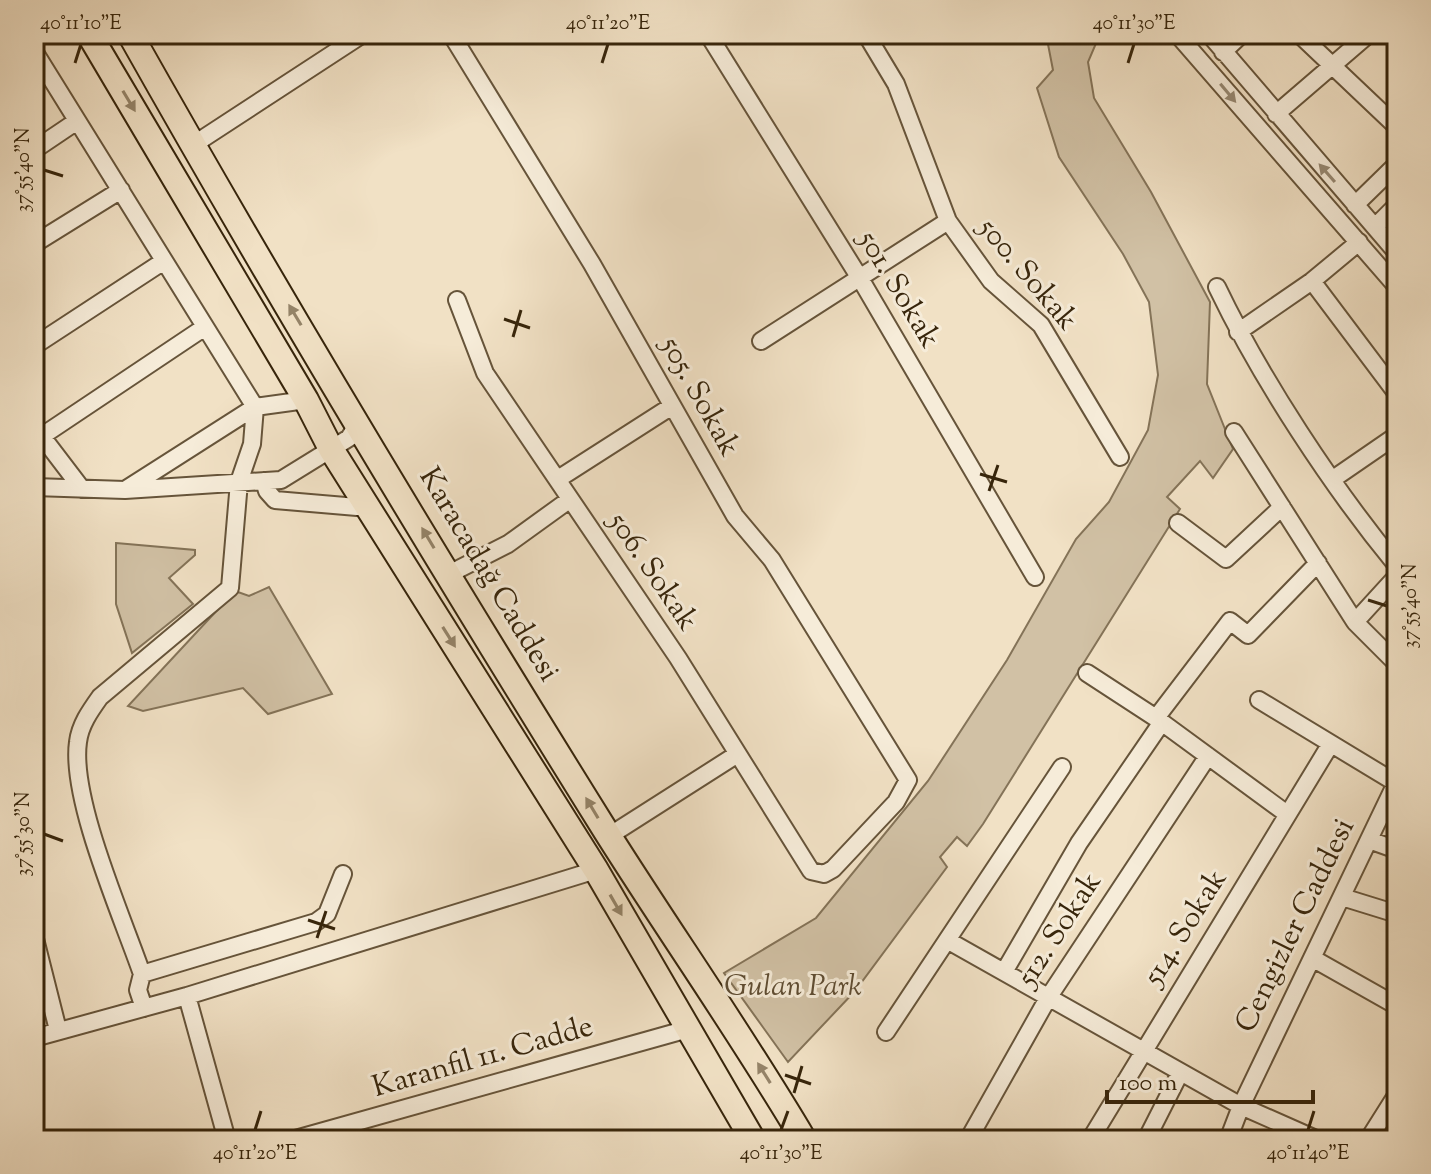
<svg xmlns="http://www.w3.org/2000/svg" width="1431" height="1174" font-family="'Sorts Mill Goudy',serif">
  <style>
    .green { fill: #d1c1a5; stroke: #847358; stroke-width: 2 }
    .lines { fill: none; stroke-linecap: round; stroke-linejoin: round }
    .minor-casing { stroke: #66543a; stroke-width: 20 }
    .highway-casing { stroke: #37250b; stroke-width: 28 }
    .minor { stroke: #f6ecd9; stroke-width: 16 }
    .highway { stroke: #f1e1c5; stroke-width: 24 }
    .oneway { fill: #968872 }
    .oneway2 { fill: #948368 }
    .ticks { fill: none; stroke: #37250b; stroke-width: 3 }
    .labels { text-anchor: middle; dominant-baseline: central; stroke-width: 6; stroke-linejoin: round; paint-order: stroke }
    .street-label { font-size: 30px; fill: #37250b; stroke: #f6ecd9 }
    .park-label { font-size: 30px; font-style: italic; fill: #5e4c32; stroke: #f6ecd9 }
    .neatline { fill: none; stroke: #37250b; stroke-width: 3 }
    .ticks-label { font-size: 20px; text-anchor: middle; fill: #37250b }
  </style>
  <rect width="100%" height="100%" fill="#f1e1c5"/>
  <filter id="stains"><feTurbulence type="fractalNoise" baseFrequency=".0025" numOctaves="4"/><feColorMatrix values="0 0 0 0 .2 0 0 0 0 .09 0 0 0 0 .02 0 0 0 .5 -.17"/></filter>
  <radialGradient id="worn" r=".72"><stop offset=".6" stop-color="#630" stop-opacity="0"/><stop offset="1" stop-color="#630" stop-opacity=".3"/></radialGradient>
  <!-- green -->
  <path class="green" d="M1046,34H1100L1088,62L1094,98L1151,192L1210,302L1207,384L1233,449L1213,478L1200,461L1167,497L1180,509L983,824L967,846L957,837L940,857L947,867L855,991L788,1062L724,973L816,918L928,781L1007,660L1076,539L1109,502L1148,430L1158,375L1149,302L1123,254L1059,157L1037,88L1053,70Z
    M116,543L195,550V555L169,578L193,604L132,653L116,604Z
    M269,587L332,694L268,714L243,688L143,711L128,706L235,591L249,596Z"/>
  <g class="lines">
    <!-- minor casing -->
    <g class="minor-casing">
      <path id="minor" d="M451,34L592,264L735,516L772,560L908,780L896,802L833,869L824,874L811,871L678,658L485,373L457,300
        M708,34L861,280L1035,577
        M866,34L896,84L948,221L991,281L1041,325L1120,457
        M1177,34L1397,287
        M1209,34L1397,253
        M1299,34L1397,127
        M34,51L255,407L252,444L239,482L230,588L100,697C90,711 80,725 78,742C70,799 122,916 142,974L316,922L327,914L343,874
        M1223,52L1242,34
        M1276,114L1369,34
        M193,145L363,34
        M34,150L77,121
        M1355,205L1397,164
        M1375,227L1397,205
        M34,244L121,190
        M1312,281L1359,242
        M1217,287C1261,379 1332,487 1397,566
        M1238,332L1312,281L1397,394
        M761,341L948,221
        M34,346L164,261
        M34,426L82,489
        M1234,432L1355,622
        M42,436L205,327
        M558,479L672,406
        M1333,479L1397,435
        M264,481L267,491L275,500L357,507L365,503
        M34,487L125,490L281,480L349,438L359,422
        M128,488L255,407L306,400
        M1178,523L1226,559L1282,507
        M449,574L508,544L569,500
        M1397,576L1355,622L1397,664
        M1087,673L1156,718L1287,814
        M1259,700L1396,783
        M1156,718L1230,621L1248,635L1318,563
        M609,836L736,755
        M1369,840L1397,850
        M1342,897L1397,914
        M34,935L58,1030
        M947,940L1241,1106L1318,1140
        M1312,958L1397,1006
        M1004,972L1079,843L1162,722
        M142,974L138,990L144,1008
        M187,996L227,1140
        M886,1032L1062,767
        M34,1038L187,996L596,870
        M292,1140L688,1029
        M968,1140L1048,998L1208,756
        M1090,1140L1330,745
        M1146,1140L1180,1073
        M1228,1140L1241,1106L1397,781
        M1368,1140L1397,1094"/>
    </g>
    <!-- highway casing -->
    <g class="highway-casing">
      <path id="highway" d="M89,34L306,400L331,449L596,870L753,1140
        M130,34C282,304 443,570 607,833C672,936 742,1035 804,1140"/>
    </g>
    <!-- minor -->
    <use href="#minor" class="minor"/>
    <!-- highway -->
    <use href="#highway" class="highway"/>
  </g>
  <!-- one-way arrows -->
  <defs><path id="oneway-solid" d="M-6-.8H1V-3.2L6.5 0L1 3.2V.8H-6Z" transform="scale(2)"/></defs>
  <g class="oneway">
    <use href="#oneway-solid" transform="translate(1228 93) rotate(50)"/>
    <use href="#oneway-solid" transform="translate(1327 173) rotate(-131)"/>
  </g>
  <g class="oneway2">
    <use href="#oneway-solid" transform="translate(129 101) rotate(59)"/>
    <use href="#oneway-solid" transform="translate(295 315) rotate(-121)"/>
    <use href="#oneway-solid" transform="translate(428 538) rotate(-121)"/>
    <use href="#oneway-solid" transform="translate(449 637) rotate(58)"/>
    <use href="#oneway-solid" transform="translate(592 808) rotate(-121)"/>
    <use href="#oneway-solid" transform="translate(616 905) rotate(60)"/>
    <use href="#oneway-solid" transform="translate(764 1073) rotate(-122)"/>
  </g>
  <!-- ticks -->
  <path class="ticks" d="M75,63L81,44M602,63L608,44M1128,63L1134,44M44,170L63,176M504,319L530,328M513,337L521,310M980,474L1007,482M989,491L998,465M1368,600L1387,606M44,834L63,841M308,920L335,929M317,938L326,911M785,1075L811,1084M794,1093L802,1066M255,1130L261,1111M781,1130L788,1111M1308,1130L1314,1111"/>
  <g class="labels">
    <!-- street labels -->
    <g class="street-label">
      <text transform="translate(1027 275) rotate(50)">500. Sokak</text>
      <text transform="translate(898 290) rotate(59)">501. Sokak</text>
      <text transform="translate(699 397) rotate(61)">505. Sokak</text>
      <text transform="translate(652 572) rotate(56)">506. Sokak</text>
      <text transform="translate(488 575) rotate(59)">Karacadağ Caddesi</text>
      <text transform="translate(1296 926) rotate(-64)">Cengizler Caddesi</text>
      <text transform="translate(1186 928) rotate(-58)">514. Sokak</text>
      <text transform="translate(1060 930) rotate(-57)">512. Sokak</text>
      <text transform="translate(483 1058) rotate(-16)">Karanfil 11. Cadde</text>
    </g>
    <!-- park labels -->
    <g class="park-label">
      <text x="793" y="987">Gulan Park</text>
    </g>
  </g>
  <!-- margin -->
  <rect width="1431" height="1174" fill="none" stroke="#f1e1c5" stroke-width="88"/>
  <!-- scale -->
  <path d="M1107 1090v12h206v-12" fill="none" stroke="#37250b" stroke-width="4"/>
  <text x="1119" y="1090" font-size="24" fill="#37250b" stroke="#f6ecd9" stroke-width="6" paint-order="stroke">100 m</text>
  <rect x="44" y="44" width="1343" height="1086" class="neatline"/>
  <g class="ticks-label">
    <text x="81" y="29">40°11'10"E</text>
    <text x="608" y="29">40°11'20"E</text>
    <text x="1134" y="29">40°11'30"E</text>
    <text transform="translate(22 170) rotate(-90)" y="7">37°55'40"N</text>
    <text transform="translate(1409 606) rotate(-90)" y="7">37°55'40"N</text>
    <text transform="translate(22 834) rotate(-90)" y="7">37°55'30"N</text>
    <text x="255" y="1159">40°11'20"E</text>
    <text x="781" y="1159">40°11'30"E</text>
    <text x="1308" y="1159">40°11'40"E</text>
  </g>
  <rect width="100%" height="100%" filter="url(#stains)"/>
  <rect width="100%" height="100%" fill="url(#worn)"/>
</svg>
